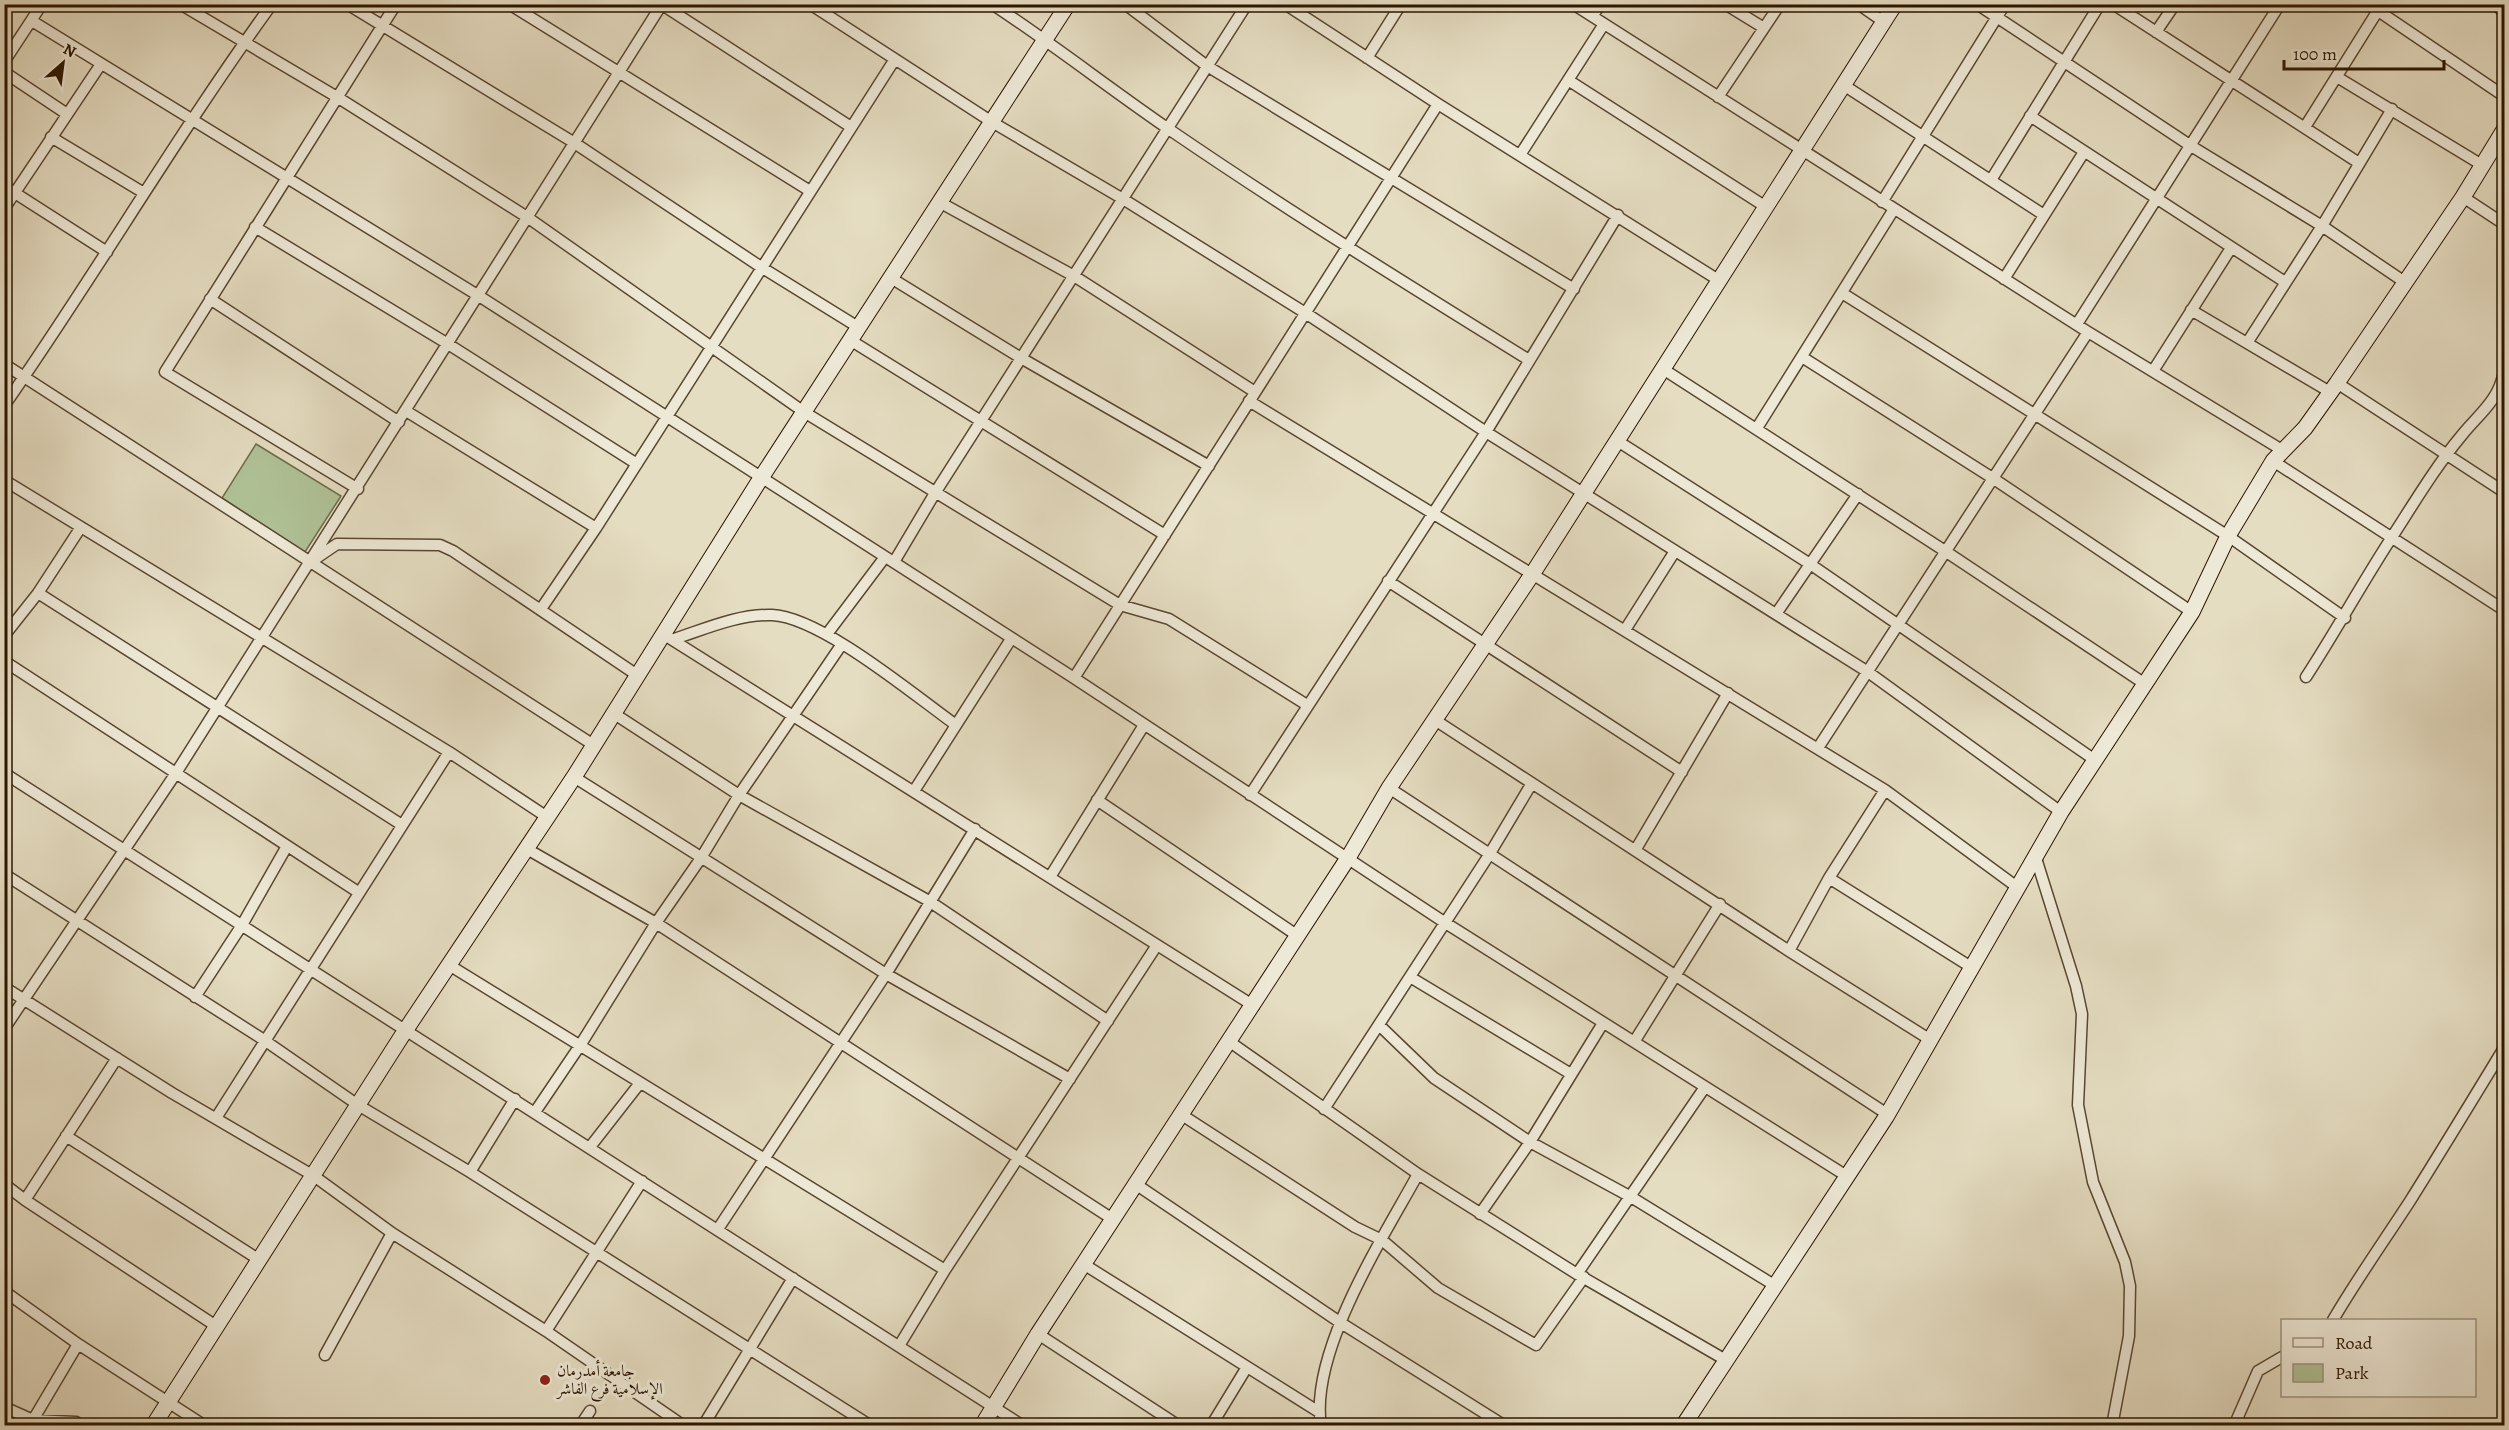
<svg xmlns="http://www.w3.org/2000/svg" width="2509" height="1430" font-family="Alegreya,Amiri,serif">
  <style>
    .green { fill: #b0c297; stroke: #6e6c4c; stroke-width: 1.5 }
    .lines { fill: none; stroke-linecap: round; stroke-linejoin: round }
    .street-casing { stroke: #5a4730; stroke-width: 13 }
    .secondary-casing { stroke: #2c1500; stroke-width: 17 }
    .street { stroke: #eee9d7; stroke-width: 10 }
    .secondary { stroke: #eee9d7; stroke-width: 15 }
    .poi-dot { fill: #8f2418; stroke: #eee9d7; stroke-width: 2 }
    .labels { text-anchor: middle; dominant-baseline: central; stroke-width: 6; stroke-linejoin: round; paint-order: stroke }
    .poi-label { font-size: 16px; fill: #2c1500; stroke: #eee9d7; text-anchor: start }
  </style>
  <rect width="100%" height="100%" fill="#e5ddc2"/>
  <filter id="stains"><feTurbulence type="fractalNoise" baseFrequency=".00333" numOctaves="4"/><feColorMatrix values="0 0 0 0 .2 0 0 0 0 .09 0 0 0 0 .02 0 0 0 .5 -.17"/></filter>
  <radialGradient id="worn" r=".72"><stop offset=".6" stop-color="#630" stop-opacity="0"/><stop offset="1" stop-color="#630" stop-opacity=".3"/></radialGradient>
  <!-- green -->
  <path class="green" d="M256,444L341,496L305,552L222,498Z"/>
  <g class="lines">
    <!-- street casing -->
    <g class="street-casing">
      <path id="street" d="M180,4L337,97L527,217L804,412L1120,605L1169,619L1307,705
        M347,4L573,142L761,267L858,327
        M509,4L810,191
        M661,4L851,127
        M810,4L992,122L1123,199L1307,314L1486,432L1868,672L2061,812
        M992,4C1053,44 1110,89 1170,130C1287,210 1408,285 1529,360
        M1125,4L1207,66L1574,289
        M1285,4L1438,104L1720,281
        M1573,4L2088,332L2282,450
        M1725,4L1764,28
        M1858,4L1884,22
        M1977,4L2191,146L2322,226L2406,283
        M2113,4L2359,163
        M2368,4L2504,96
        M2494,4L2504,12
        M1592,16L1601,4
        M32,21L479,296L1074,678L1444,922L1845,1175
        M2156,32L2175,4
        M1367,58L1401,4
        M4,62L42,4
        M4,72L67,114
        M2337,77L2482,165
        M1568,80L1766,207
        M1845,86L2044,215
        M1718,97L1780,4
        M2030,116L2285,282
        M2305,127L2382,4
        M51,137L144,193
        M1520,155L1604,24
        M1991,180L2100,4
        M4,186L107,252
        M2463,197L2504,224
        M1882,202L2005,4
        M941,203L1074,276L1255,392
        M4,209L101,64
        M255,227L448,344L637,464
        M891,278L1021,358L1209,466
        M2004,279L2084,152
        M1842,293L2228,536L2345,618
        M210,299L399,422
        M2191,310L2330,392
        M2077,324L2280,4
        M850,340L1165,535
        M2247,343L2322,226L2392,109
        M1802,357L1994,479L2192,612
        M4,364L592,744
        M1663,369L1945,551L2145,684
        M2153,371L2231,248
        M2337,383L2504,492
        M1249,401L1885,790L2017,887
        M4,406C96,274 177,135 272,4
        M406,411L596,528
        M1757,428L1894,209
        M1616,440L1810,564L2095,760
        M2273,461L2504,610
        M4,480L449,752L547,817
        M358,489L165,372L396,4
        M315,559L337,544L440,545L453,551L637,675
        M894,562L935,493L1247,4
        M1388,581L1682,772
        M38,593L402,825
        M541,609L596,528L895,59
        M1776,614L1858,494
        M1625,630L1675,551
        M663,634L1254,1006
        M827,634L885,557
        M4,636L38,593L81,527
        M674,639C705,629 738,614 772,615C821,617 914,695 956,725
        M4,661L358,892
        M2306,677C2336,631 2362,583 2392,537C2414,503 2436,466 2462,435C2480,413 2498,401 2504,372
        M1074,678L1438,104
        M613,713L739,795L929,901L1108,1021
        M1435,720L1789,951L1929,1039
        M1818,748L2088,332
        M4,773L1023,1426
        M574,777L886,974L1070,1079
        M1389,788L1887,1114
        M914,791L1011,639
        M1250,795L1486,432L1618,215
        M1097,800L1298,936
        M527,849L656,923L1114,1220
        M1636,849L1728,693
        M2035,855L2076,986L2082,1014L2078,1105L2093,1182L2125,1262L2130,1286L2129,1336L2112,1426
        M4,874L264,1040L358,1105L470,1172L871,1426
        M1050,877L1144,725
        M1829,878L1971,967
        M1789,951L1829,878L1885,790
        M449,965L945,1270
        M1410,977L1571,1074
        M4,987L172,1093L314,1176L392,1233L546,1331L684,1426
        M195,997L242,925L287,846
        M1379,1025L1434,1078L1530,1142L1631,1197L1774,1285
        M4,1029L176,773L662,4
        M1230,1042L1418,1174L1577,1274L1724,1359
        M1634,1042L1720,904
        M1324,1109L1489,855L1532,783
        M535,1112L581,1044L656,923L701,858L739,795L842,644
        M1182,1115L1355,1227L1382,1240L1438,1288L1536,1345L1584,1277
        M216,1118L449,752
        M66,1136L258,1259
        M590,1147L640,1083
        M470,1172L515,1099
        M4,1184L25,1200L216,1326
        M1137,1185L1341,1323L1505,1426
        M25,1200L117,1058
        M1480,1214L1530,1142L1603,1023
        M718,1229L886,974L975,829
        M1085,1265L1319,1412
        M1577,1274L1705,1087
        M4,1291L78,1344L205,1426
        M2333,1320C2357,1279 2384,1241 2410,1201C2442,1150 2473,1099 2504,1048
        M546,1331L642,1181
        M1038,1334L1179,1426
        M899,1346L945,1270L1157,945
        M325,1355L392,1233
        M4,1407L33,1420L76,1422L82,1426
        M33,1420L78,1344
        M580,1426L590,1411
        M703,1426L793,1278
        M1211,1426L1247,1367
        M1321,1426C1309,1352 1383,1238 1418,1174
        M2234,1426L2258,1371L2282,1357"/>
    </g>
    <!-- secondary casing -->
    <g class="secondary-casing">
      <path id="secondary" d="M153,1426L405,1031L574,777L761,478L1068,4
        M982,1426L1038,1334L1348,858L1389,788L1533,573L1895,4
        M1683,1426L1886,1117L2061,812L2192,612L2228,536L2273,461L2305,428L2337,383L2463,197L2504,130"/>
    </g>
    <!-- street -->
    <use href="#street" class="street"/>
    <!-- secondary -->
    <use href="#secondary" class="secondary"/>
  </g>
  <!-- markers -->
  <circle class="poi-dot" cx="545" cy="1380" r="6"/>
  <g class="labels">
    <!-- poi labels -->
    <g class="poi-label">
      <text x="557" y="1371">جامعة أمدرمان<tspan x="557" dy="18">الإسلامية فرع الفاشر</tspan></text>
    </g>
  </g>
  <!-- margin -->
  <rect width="2509" height="1430" fill="none" stroke="#e5ddc2" stroke-width="24"/>
  <rect x="6" y="6" width="2497" height="1418" fill="none" stroke="#2c1500" stroke-width="3"/>
  <rect x="12" y="12" width="2485" height="1406" fill="none" stroke="#2c1500" stroke-width="1.5"/>
  <!-- legend -->
  <rect x="2281" y="1319" width="195" height="78" fill="#eee9d7" stroke="#a09481" stroke-width="1.5"/>
  <rect x="2293" y="1338" width="30" height="9" fill="#eee9d7" stroke="#a09481" stroke-width="1.5"/>
  <text x="2335" y="1349" font-size="18" fill="#2c1500">Road</text>
  <rect x="2293" y="1364" width="30" height="18" fill="#b0c297" stroke="#a09481" stroke-width="1.5"/>
  <text x="2335" y="1379" font-size="18" fill="#2c1500">Park</text>
  <!-- north arrow -->
  <g transform="translate(63 63) rotate(28)" stroke="#eee9d7" stroke-width="4.5" paint-order="stroke">
  <path d="M0-4.5L10 22L0 15L-10 22Z" fill="#2c1500"/>
  <text y="-9" font-size="16" font-weight="bold" text-anchor="middle" fill="#2c1500">N</text>
  </g>
  <!-- scale -->
  <path d="M2284 60v9h160v-9" fill="none" stroke="#2c1500" stroke-width="3"/>
  <text x="2293" y="60" font-size="18" fill="#2c1500" stroke="#eee9d7" stroke-width="4.5" paint-order="stroke">100 m</text>
  <rect width="100%" height="100%" filter="url(#stains)"/>
  <rect width="100%" height="100%" fill="url(#worn)"/>
</svg>
